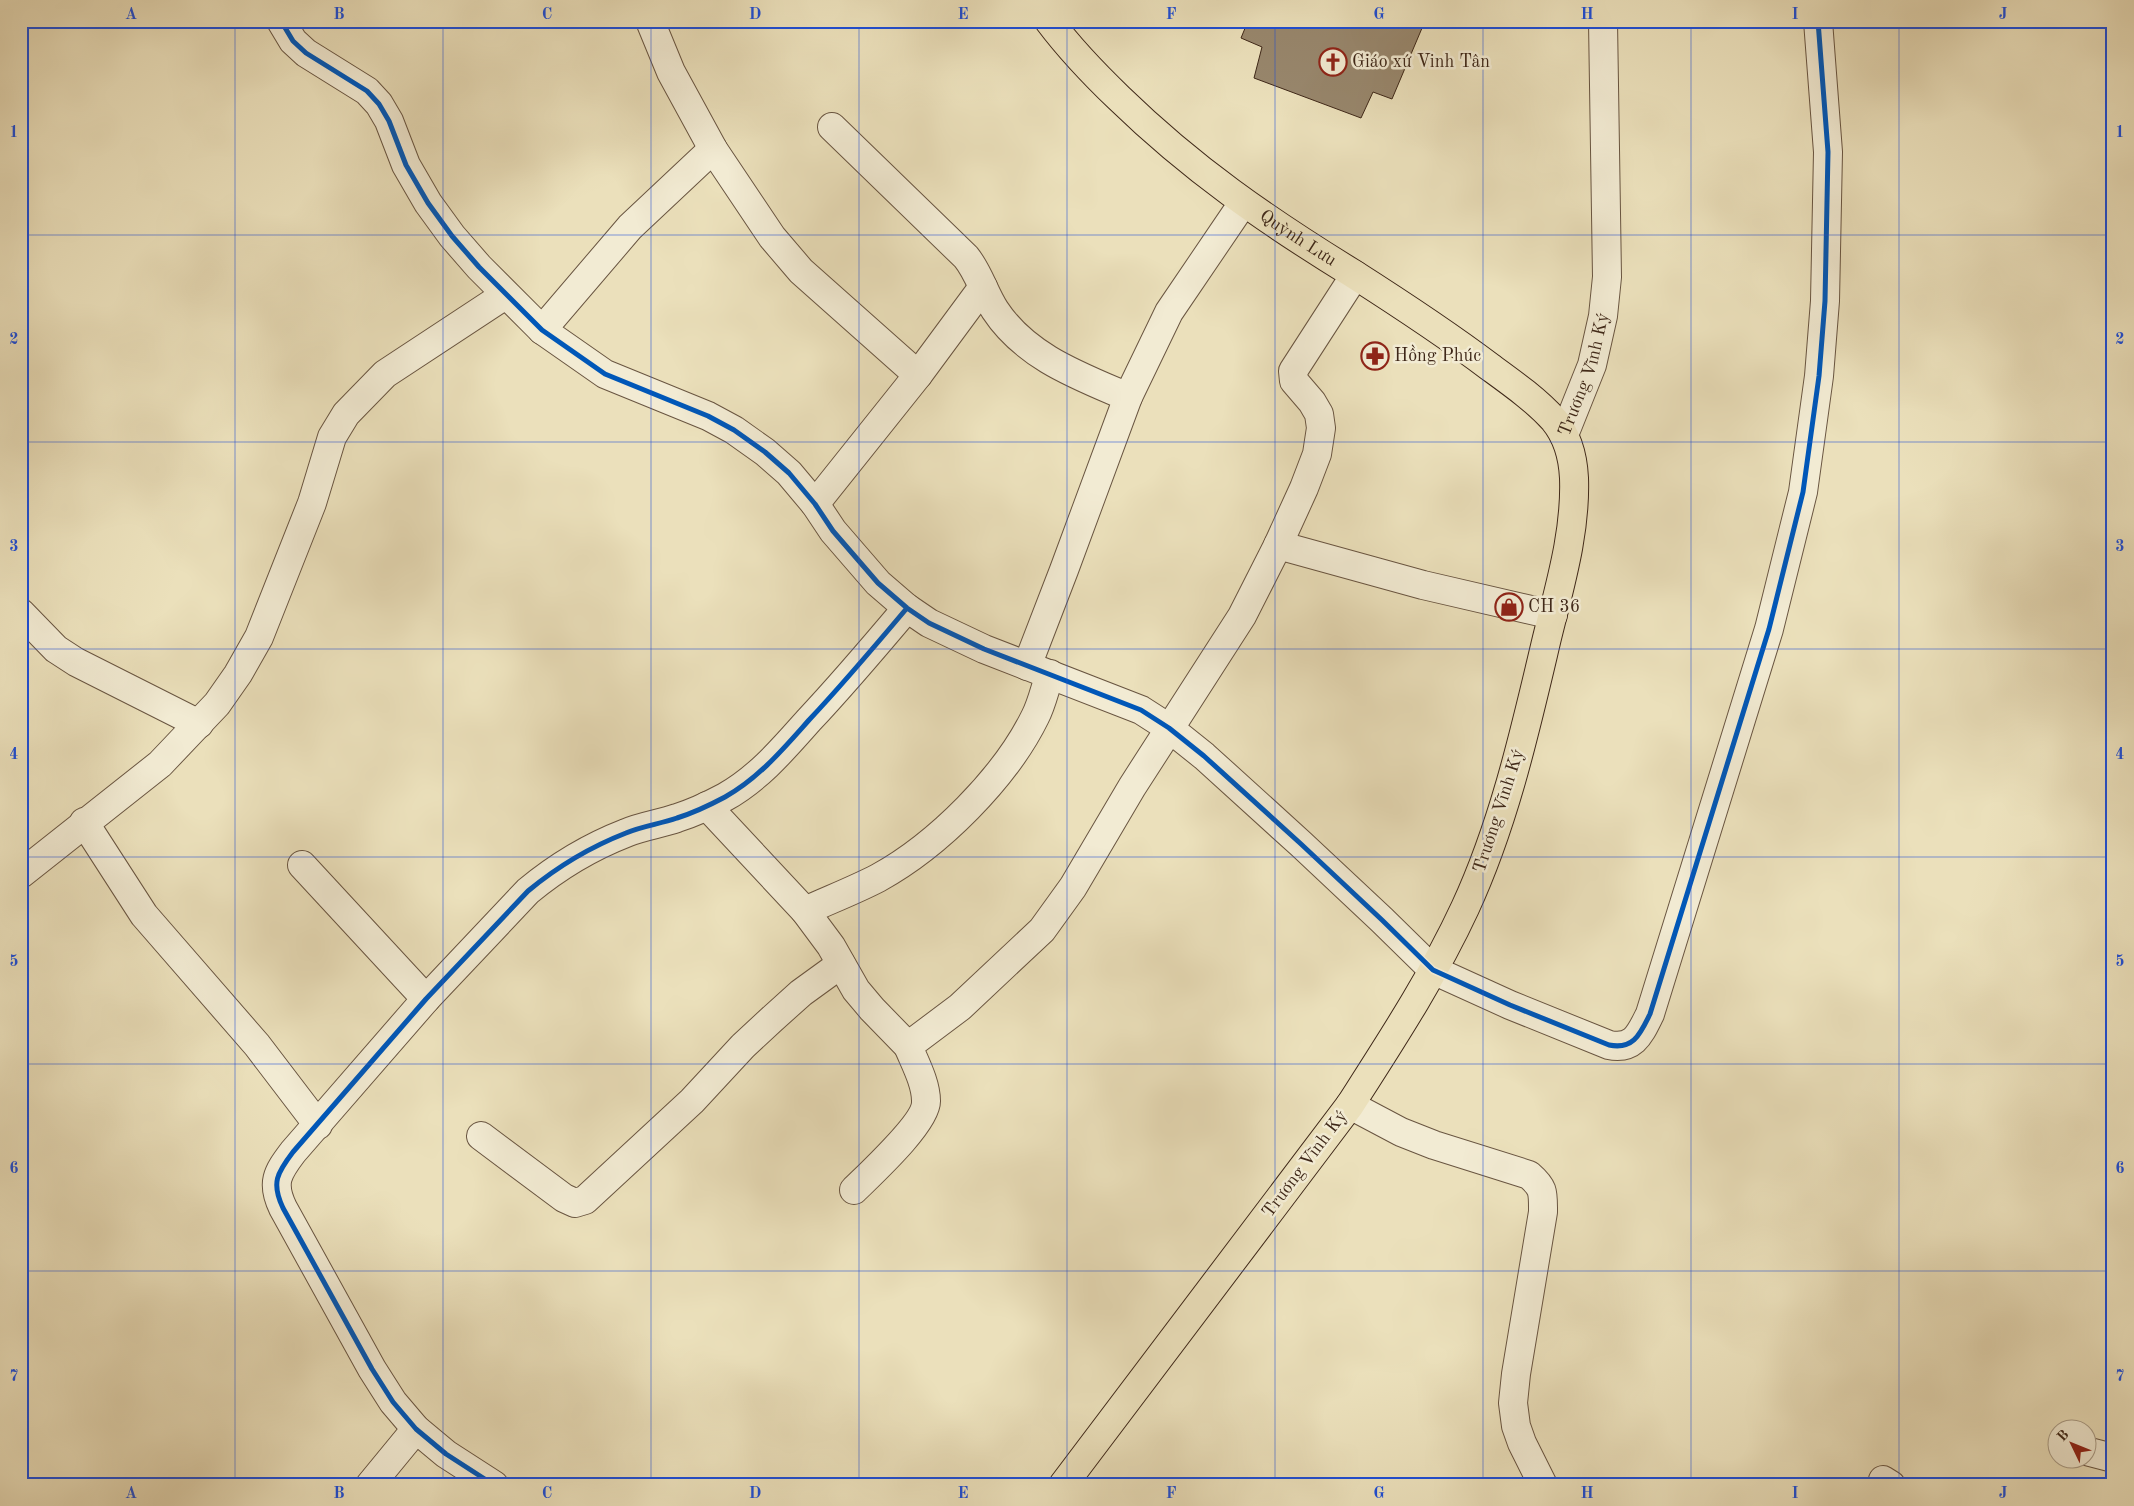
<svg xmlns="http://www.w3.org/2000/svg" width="2134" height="1506" font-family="'Old Standard TT',serif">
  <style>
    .building { fill: #98876d; stroke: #3e2718 }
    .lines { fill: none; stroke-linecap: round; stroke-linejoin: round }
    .minor-casing { stroke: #695541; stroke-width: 30 }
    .major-casing { stroke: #3e2718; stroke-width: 30 }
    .minor { stroke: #f2ebd3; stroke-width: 28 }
    .major { stroke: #ebe0bb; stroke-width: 28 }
    .cycleway-casing { stroke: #f2ebd3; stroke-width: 8 }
    .cycleway { stroke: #0057b8; stroke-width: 5 }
    .grid { fill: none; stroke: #1d4ed8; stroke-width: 1; stroke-opacity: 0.55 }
    .labels { text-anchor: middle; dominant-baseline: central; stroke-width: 5; stroke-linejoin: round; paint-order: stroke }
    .poi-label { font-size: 18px; fill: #3e2718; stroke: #f2ebd3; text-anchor: start }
    .street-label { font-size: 18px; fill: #3e2718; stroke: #f2ebd3 }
    .neatline { fill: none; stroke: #1d4ed8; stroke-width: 2 }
    .grid-label { font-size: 16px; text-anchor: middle; font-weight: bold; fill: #1d4ed8 }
  </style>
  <rect width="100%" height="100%" fill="#ebe0bb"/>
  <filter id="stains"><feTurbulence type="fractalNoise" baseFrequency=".004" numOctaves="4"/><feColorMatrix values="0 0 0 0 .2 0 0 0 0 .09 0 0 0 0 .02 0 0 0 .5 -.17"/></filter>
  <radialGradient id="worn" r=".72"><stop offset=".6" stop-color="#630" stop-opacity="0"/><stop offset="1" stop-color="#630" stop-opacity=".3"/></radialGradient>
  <!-- building -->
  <path class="building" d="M1248,21H1425L1392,99L1373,92L1361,118L1254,78L1262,47L1241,38Z"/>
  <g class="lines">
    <!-- minor casing -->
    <g class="minor-casing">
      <g id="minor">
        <path d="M281,21L293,41L306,53L367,91L379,104L389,121L406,165L428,203L452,236L479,267L542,330L605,374L708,416L734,430L765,452L789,473L815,504L833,531L878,583L907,608L929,623L984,649L1141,710L1169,728L1204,756L1301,844L1382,920L1433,970L1510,1005L1609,1045C1634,1050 1640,1034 1650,1014L1769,629L1803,492L1819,376L1825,301L1828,152L1818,21"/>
        <path d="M650,21L671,72L713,149L772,237L801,271L918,375"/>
        <path d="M832,127L966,257C979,273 984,293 995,310C1026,357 1079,376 1128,397"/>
        <path d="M542,330L630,227L713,149"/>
        <path id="s1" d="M1564,435L1592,365L1603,316L1607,277L1603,21"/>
        <path d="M815,504L918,375L983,287"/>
        <path d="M1278,545L1423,585L1553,615"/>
        <path d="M21,613L56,649L76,662L199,724"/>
        <path d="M1027,666L1064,570L1128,397L1169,312L1243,203"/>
        <path d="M707,806L805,911L831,946L856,990L872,1009L908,1046"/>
        <path d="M84,822L144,915L257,1045L318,1125"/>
        <path d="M302,865L426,999"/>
        <path d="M21,874L160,764L217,704L238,674L259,637L312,503L332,437L346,414L385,374L505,295"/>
        <path d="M805,911C829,900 855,890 878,878C938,845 1005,778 1035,717C1042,704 1045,688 1050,674"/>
        <path d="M1350,1105L1401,1132L1434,1145L1529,1175C1544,1188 1543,1192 1543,1212L1516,1374L1513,1403L1516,1426L1522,1443L1543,1485"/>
        <path d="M481,1136L564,1198L575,1203L585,1200L692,1101L743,1046L771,1020L801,993L841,964"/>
        <path d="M854,1190C869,1175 927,1122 926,1101C926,1083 915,1063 908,1046L960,1007L1042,930L1073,887L1132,787L1242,616L1278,545L1304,488L1317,454L1321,428L1319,414L1312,402L1294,381L1293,371L1355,275"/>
        <path d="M2086,1451L2113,1458"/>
        <path d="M1883,1480L1891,1485"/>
        <path d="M370,1485L416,1429"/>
        <path d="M494,1485L446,1454L416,1429L393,1402L372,1369L283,1208C271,1183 277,1173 293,1152L426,999L528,891C557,867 590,847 626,833C642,826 660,824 677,818C693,813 710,805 725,797C759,778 784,748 809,720C843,684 875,646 907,608"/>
      </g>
    </g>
    <!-- major casing -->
    <g class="major-casing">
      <g id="major">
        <path id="s2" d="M1049,21C1070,49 1094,74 1119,98C1192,169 1266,220 1352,273C1399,303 1445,333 1490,367C1512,383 1536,400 1554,420C1568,437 1573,457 1574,478C1576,534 1559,588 1546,642C1525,731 1504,824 1465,908C1433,977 1391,1041 1350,1105L1063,1485"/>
      </g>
    </g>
    <!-- minor -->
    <use href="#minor" class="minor"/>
    <!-- major -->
    <use href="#major" class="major"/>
    <!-- cycleway casing -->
    <g class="cycleway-casing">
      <path id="cycleway" d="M281,21L293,41L306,53L367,91L379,104L389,121L406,165L428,203L452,236L479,267L542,330L605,374L708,416L734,430L765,452L789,473L815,504L833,531L878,583L907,608L929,623L984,649L1141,710L1169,728L1204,756L1301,844L1382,920L1433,970L1510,1005L1609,1045C1634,1050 1640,1034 1650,1014L1769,629L1803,492L1819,376L1825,301L1828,152L1818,21
        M494,1485L446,1454L416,1429L393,1402L372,1369L283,1208C271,1183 277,1173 293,1152L426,999L528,891C557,867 590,847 626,833C642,826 660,824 677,818C693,813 710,805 725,797C759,778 784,748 809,720C843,684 875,646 907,608"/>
    </g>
    <!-- cycleway -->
    <use href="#cycleway" class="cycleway"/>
  </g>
  <!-- grid -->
  <path class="grid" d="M235,21V1485M443,21V1485M651,21V1485M859,21V1485M1067,21V1485M1275,21V1485M1483,21V1485M1691,21V1485M1899,21V1485M21,235H2113M21,442H2113M21,649H2113M21,857H2113M21,1064H2113M21,1271H2113"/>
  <!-- icons -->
  <defs>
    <g id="church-ring" transform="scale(1.4375)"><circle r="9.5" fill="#f2ebd3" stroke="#8f2418" stroke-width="1.5"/><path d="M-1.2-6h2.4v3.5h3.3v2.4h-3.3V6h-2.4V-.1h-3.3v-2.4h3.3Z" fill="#8f2418"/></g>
    <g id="pharmacy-ring" transform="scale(1.4375)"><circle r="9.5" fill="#f2ebd3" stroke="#8f2418" stroke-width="1.5"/><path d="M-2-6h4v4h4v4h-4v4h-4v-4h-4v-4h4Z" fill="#8f2418"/></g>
    <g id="shop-ring" transform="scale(1.4375)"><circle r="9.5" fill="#f2ebd3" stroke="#8f2418" stroke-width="1.5"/><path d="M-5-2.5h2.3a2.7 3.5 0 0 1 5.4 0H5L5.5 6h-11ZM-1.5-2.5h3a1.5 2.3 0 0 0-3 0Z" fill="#8f2418"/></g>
  </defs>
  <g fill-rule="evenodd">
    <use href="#church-ring" x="1333" y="62"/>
    <use href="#pharmacy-ring" x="1375" y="356"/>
    <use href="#shop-ring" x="1509" y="607"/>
  </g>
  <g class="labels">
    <!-- poi labels -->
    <g class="poi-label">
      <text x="1352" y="62">Giáo xứ Vinh Tân</text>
      <text x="1394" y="356">Hồng Phúc</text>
      <text x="1528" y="607">CH 36</text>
    </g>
    <!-- street labels -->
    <g class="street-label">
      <text stroke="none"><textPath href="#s2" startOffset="332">Quỳnh Lưu</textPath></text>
      <text stroke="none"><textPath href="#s1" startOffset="64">Trương Vĩnh Ký</textPath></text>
      <text transform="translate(1499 811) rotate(-72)">Trương Vĩnh Ký</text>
      <text transform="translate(1305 1164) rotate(-53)">Trương Vĩnh Ký</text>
    </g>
  </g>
  <!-- margin -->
  <rect width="2134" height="1506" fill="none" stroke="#ebe0bb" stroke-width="55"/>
  <!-- north arrow -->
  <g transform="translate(2072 1444) rotate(313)"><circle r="24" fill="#f2ebd3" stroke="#aa9d88"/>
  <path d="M0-4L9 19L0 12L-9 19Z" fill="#8f2418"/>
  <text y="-8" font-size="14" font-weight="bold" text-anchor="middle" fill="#3e2718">B</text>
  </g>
  <rect x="28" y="28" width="2078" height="1450" class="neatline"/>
  <g class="grid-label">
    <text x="131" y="19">A</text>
    <text x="339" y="19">B</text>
    <text x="547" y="19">C</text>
    <text x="755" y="19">D</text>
    <text x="963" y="19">E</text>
    <text x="1171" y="19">F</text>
    <text x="1379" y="19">G</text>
    <text x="1587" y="19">H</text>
    <text x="1795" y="19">I</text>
    <text x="2003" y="19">J</text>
    <text x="14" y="137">1</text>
    <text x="2120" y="137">1</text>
    <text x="14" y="344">2</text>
    <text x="2120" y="344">2</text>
    <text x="14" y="551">3</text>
    <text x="2120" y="551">3</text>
    <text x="14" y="759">4</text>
    <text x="2120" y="759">4</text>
    <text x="14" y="966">5</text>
    <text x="2120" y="966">5</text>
    <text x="14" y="1173">6</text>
    <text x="2120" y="1173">6</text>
    <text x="14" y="1381">7</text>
    <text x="2120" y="1381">7</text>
    <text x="131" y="1498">A</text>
    <text x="339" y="1498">B</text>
    <text x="547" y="1498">C</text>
    <text x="755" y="1498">D</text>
    <text x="963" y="1498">E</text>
    <text x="1171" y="1498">F</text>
    <text x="1379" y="1498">G</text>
    <text x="1587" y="1498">H</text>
    <text x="1795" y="1498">I</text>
    <text x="2003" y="1498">J</text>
  </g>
  <rect width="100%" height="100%" filter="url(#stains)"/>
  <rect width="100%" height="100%" fill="url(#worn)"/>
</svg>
